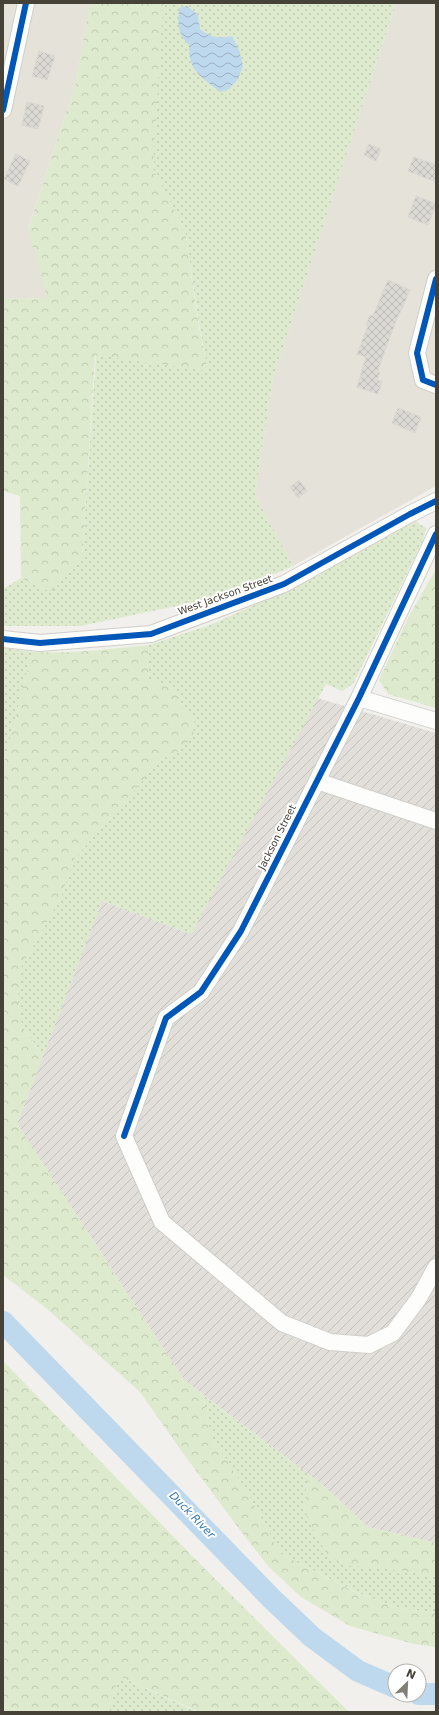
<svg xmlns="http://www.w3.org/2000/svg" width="439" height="1715" font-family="'DejaVu Sans',sans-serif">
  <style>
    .residential { fill: #e5e2d9 }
    .industrial { fill: url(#industrial-furrows) }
    .grass { fill: url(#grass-dots) }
    .forest { fill: url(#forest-crowns) }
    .water { fill: url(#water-waves) }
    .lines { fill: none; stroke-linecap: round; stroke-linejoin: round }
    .river { stroke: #bed8ed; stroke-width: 22 }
    .building { fill: url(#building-cross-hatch); stroke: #d9d7d2 }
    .minor-casing { stroke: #cfcec9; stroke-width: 18 }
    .minor { stroke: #fdfdfc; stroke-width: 16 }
    .cycleway-casing { stroke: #fff; stroke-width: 8 }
    .cycleway { stroke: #0057b8; stroke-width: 6 }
    .labels { text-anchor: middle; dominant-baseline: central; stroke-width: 4; stroke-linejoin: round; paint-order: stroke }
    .street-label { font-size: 10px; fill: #474238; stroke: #fff }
    .water-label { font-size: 11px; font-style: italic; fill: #3476b0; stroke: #fff }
  </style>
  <defs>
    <pattern id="industrial-furrows" width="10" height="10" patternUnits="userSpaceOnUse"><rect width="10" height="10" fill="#e2dfda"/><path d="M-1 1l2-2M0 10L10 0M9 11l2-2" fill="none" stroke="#c3c1bc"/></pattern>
    <pattern id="grass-dots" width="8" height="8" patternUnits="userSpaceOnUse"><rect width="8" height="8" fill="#ddeacd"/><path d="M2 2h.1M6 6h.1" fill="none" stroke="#bfcab1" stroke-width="1.8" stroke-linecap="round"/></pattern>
    <pattern id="forest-crowns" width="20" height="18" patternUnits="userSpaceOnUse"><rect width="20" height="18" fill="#ddeacd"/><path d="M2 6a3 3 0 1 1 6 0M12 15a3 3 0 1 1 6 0" fill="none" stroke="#bfcab1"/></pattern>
    <pattern id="water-waves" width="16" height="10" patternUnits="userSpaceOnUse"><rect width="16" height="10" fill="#bed8ed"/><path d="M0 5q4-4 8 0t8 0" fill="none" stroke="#9cb1c1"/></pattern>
    <pattern id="building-cross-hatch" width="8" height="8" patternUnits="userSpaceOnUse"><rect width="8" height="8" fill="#dbd9d4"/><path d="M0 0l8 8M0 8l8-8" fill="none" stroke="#bdbbb7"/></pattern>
  </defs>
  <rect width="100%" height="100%" fill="#f1f0ec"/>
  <!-- residential -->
  <path class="residential" d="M3,3H90L76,82L28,229L48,298L3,299Z
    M396,3H436V486L293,566L255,495L273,378Z"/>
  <!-- industrial -->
  <path class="industrial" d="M317,698L436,733V1543L368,1527L325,1487L184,1380L17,1124L102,901L191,934Z"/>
  <!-- grass -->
  <path class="grass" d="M162,3H396L273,378L255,495L293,566L247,586L196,602L80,626H3V589L21,578L51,592L82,559L96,355L208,371L200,330L185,231L153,169Z
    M415,521L426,528L423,540L353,684L342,691L326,684L191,934L102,901L43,1056L22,1026L17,998L21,967L61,897L74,859L161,759L179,751L194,721L182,707L174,687L149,680L147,661L149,645L210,625L284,592Z
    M3,648L32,652L3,767Z
    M203,1395L308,1474L304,1509L392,1569L436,1577V1613L398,1608L356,1592L281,1554L245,1489L211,1436Z
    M119,1676L197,1712H109Z"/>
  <!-- forest -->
  <path class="forest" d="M90,3H163L153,169L185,231L199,328L208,371L95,355L82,559L51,592L21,578L20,496L3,491V299L47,298L28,230L76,82Z
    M436,569V708L388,694L379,680L408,618Z
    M149,645L147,661L149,680L174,687L182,707L194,721L193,737L179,751L161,759L74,859L61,897L21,967L17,998L22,1026L43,1056L17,1124L184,1380L203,1395L211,1436L245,1489L281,1554L355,1592L398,1608L436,1613V1647L414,1644L350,1626L301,1597L269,1567L243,1534L180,1449L140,1392L46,1308L3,1275V767L32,652C71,654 110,649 149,645Z
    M3,1361L198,1562L348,1711L352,1712H199L119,1676L109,1712H3Z
    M308,1474L325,1487L368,1527L436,1543V1577L392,1569L348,1566L328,1556L314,1531L304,1509Z"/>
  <!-- water -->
  <path class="water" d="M187,6L198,15L200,29C210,37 219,39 232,36L239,50L243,66L238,79L229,89L220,92C201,76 189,73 189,45C177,33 178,24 179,8Z"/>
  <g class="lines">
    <!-- river -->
    <path class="river" d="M3,1322L272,1599L312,1637L358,1671L395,1687
      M419,1694H436"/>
  </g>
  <!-- building -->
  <path class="building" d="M39,51L55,56L47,80L32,76Z
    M27,102L44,106L38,129L22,125Z
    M369,144L381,149L376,161L364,155Z
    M16,154L30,161L18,186L4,179Z
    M414,157L436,165V182L408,171Z
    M416,196L436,204L428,225L408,217Z
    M388,280L410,290L400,313H399L377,372H380L377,380L382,381L378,394L357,387L366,357L357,354L368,326L366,325L370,315L373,316Z
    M398,408L421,417L415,433L392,423Z
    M299,480L307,491L298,498L290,487Z"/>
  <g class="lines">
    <!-- minor casing -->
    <g class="minor-casing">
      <path id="minor" d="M3,110L26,3
        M436,279L417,353L423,380L436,385
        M436,534L359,698L241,931L201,992L166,1018L124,1136L162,1222L282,1323L330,1342L369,1345L393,1333L419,1298L436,1267
        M3,639L40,643L151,634L284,584L410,514L436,501
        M359,698L436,721
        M317,781L436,821"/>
    </g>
    <!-- minor -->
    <use href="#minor" class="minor"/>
    <!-- cycleway casing -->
    <g class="cycleway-casing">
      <path id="cycleway" d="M3,110L26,3
        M436,279L417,353L423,380L436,385
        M3,639L40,643L151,634L284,584L410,514L436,501
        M124,1136L166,1018L201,992L241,931L359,698L436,534"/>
    </g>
    <!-- cycleway -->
    <use href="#cycleway" class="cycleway"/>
  </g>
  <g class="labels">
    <!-- street labels -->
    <g class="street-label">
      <text transform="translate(225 595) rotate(-20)">West Jackson Street</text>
      <text transform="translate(277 837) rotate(-63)">Jackson Street</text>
    </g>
    <!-- water labels -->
    <g class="water-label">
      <text transform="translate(192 1515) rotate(46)">Duck River</text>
    </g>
  </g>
  <!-- border -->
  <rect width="439" height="1715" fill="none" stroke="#474238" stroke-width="8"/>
  <!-- north arrow -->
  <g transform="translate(407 1683) rotate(24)"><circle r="19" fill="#ffffff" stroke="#b5b3af"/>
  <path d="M0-3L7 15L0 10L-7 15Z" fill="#827f77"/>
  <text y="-6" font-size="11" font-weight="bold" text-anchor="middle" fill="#474238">N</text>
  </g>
</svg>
